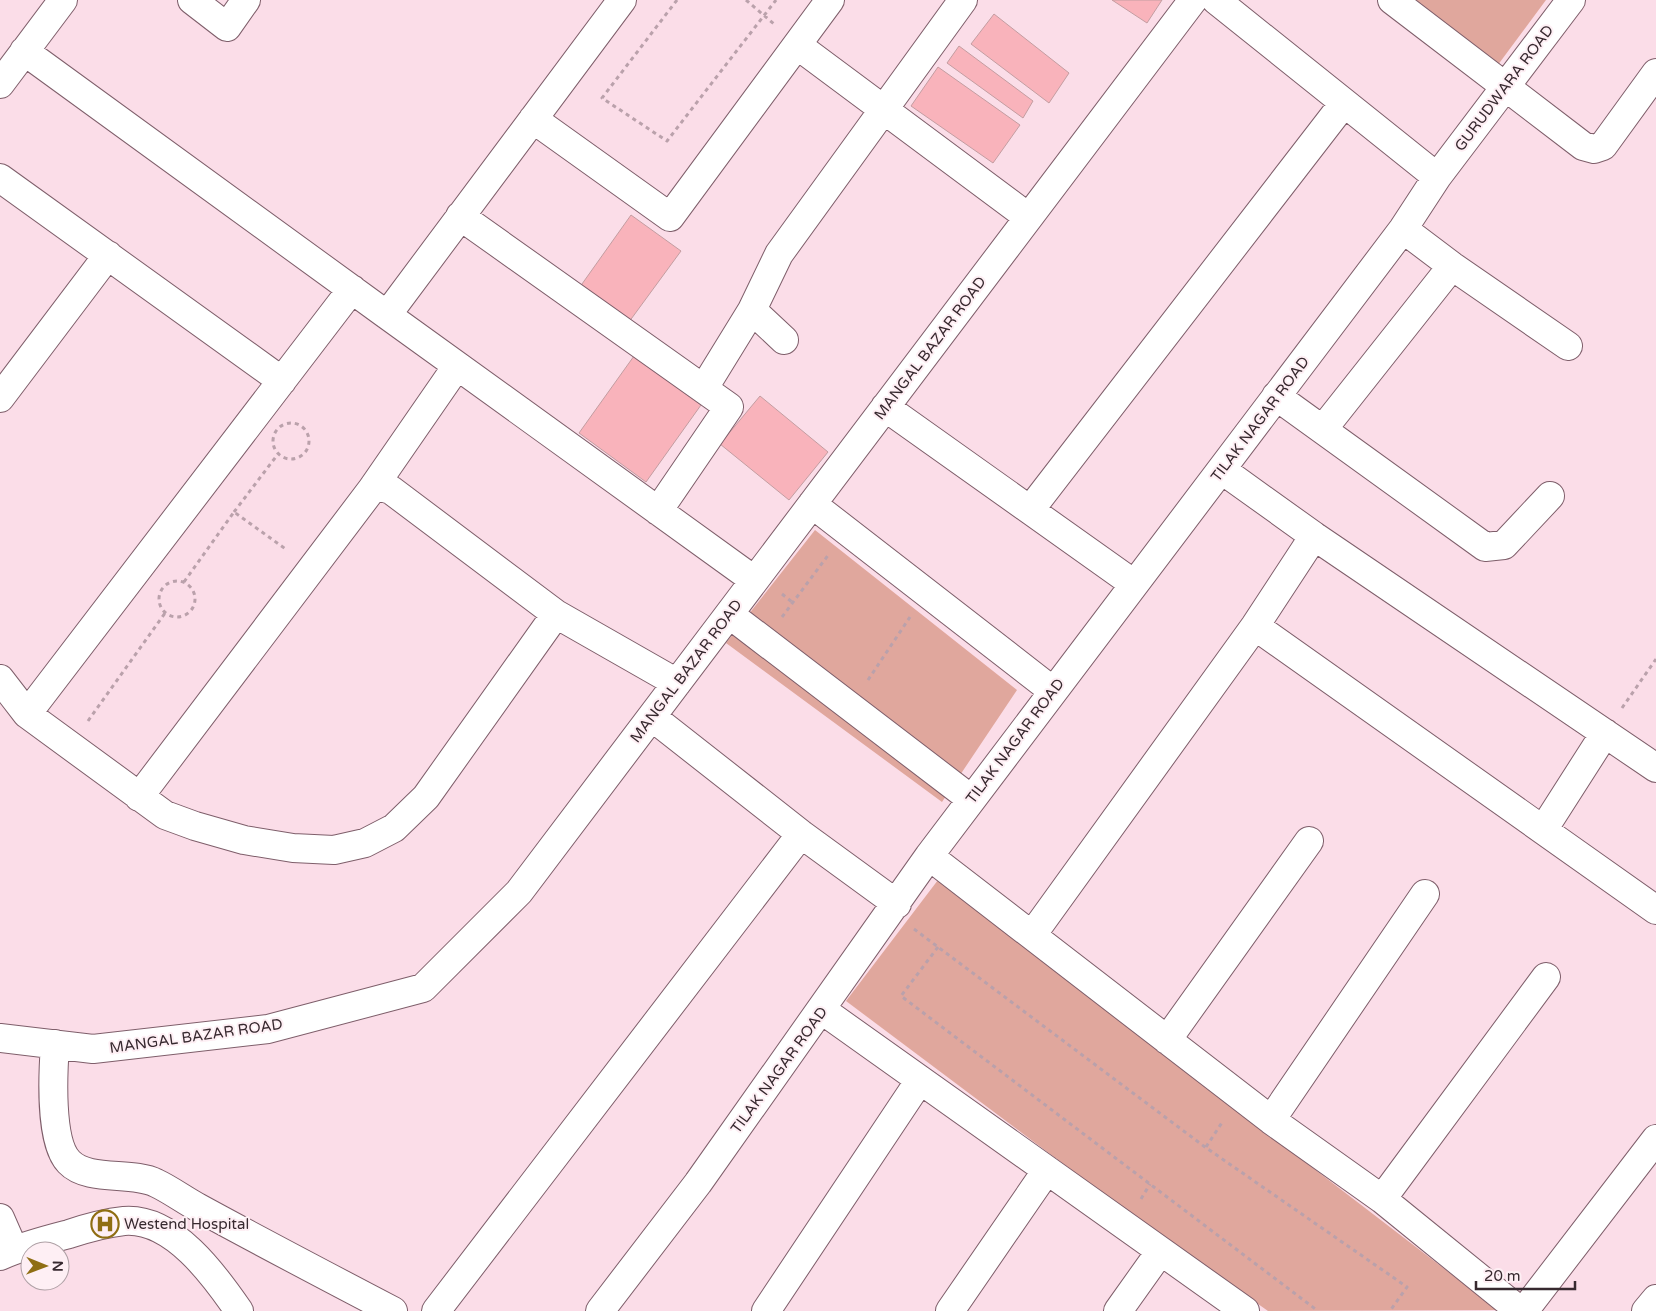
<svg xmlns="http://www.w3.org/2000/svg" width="1656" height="1311" font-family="'Varela Round',sans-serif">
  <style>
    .green { fill: #e0a79d }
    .building { fill: #f9b3bb; stroke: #c39da1 }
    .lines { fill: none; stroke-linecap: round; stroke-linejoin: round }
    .minor-casing { stroke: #7e5e6a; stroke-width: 30 }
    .path { stroke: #baa1ab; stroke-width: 3; stroke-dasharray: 4 4; stroke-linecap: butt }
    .minor { stroke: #fff; stroke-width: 28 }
    .labels { text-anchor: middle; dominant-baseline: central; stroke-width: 4; stroke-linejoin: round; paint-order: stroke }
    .street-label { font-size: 15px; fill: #37292f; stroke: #feeff4 }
    .poi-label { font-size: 15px; fill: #37292f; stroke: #feeff4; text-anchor: start }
  </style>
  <rect width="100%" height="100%" fill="#fbdde8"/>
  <!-- green -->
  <path class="green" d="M1383,0H1546L1486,81Z
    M815,530L1017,690L942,802L726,643Z
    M938,880L1498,1310L1268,1311L1118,1205L846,1001Z"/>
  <!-- building -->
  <path class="building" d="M1112,0H1162L1147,23Z
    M994,14L1069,73L1049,103L971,44Z
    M959,46L1033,101L1023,118L947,63Z
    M938,67L1020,125L993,163L911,106Z
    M631,215L681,251L626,326L577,291Z
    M634,356L701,405L646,482L579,433Z
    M760,396L828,452L789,500L720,444Z"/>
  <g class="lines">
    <!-- minor casing -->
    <g class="minor-casing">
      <path id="minor" d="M192,0L227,27L246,0
        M622,0L387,315L754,580
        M1216,0L1437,177
        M1392,0L1583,146L1594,149L1603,146L1656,73
        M797,45L1028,217
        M24,51L387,315
        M0,84L63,0
        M533,119L670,217L830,0
        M0,178L282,381
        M460,216L729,407L658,511
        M1403,229L1452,266L1568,346
        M784,340L752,310L779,254L963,0
        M704,388L752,310
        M1276,396L1485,547L1504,545L1550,496
        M0,398L108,255
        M885,407L1134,584
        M1323,429L1452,266
        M1222,470L1314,536L1656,768
        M372,489L457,366
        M812,504L1053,691
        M1030,510L1344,103
        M729,614L971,799
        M1255,626L1656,910
        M0,679L27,714L165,815L195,826L244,840L293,848L334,850L365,843L394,828L426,797L556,614
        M27,714L352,289
        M652,717L801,834L897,904
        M139,797L372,489L381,487L391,490L556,614L677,683
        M1543,830L1605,733
        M929,856L1271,1120L1382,1199L1520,1311
        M1032,935L1255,626L1314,536
        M822,1010L1245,1311
        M0,1038L93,1049L268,1029L423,988L519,892L1193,0
        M1167,1040L1309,841
        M55,1044C53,1072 49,1142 69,1162C88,1182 132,1171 156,1183C171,1190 184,1200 199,1208C263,1243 328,1277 393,1311
        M1271,1120L1425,894
        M1382,1199L1546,977
        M0,1218L14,1250
        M0,1256C22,1246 46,1240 69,1234C87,1228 105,1223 124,1221C173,1217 215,1276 239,1311
        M436,1311L801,834
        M600,1311L698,1183L929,856L1403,229L1437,177L1571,0
        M766,1311L920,1080
        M950,1311L1047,1170
        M1118,1311L1160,1252
        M1524,1311L1656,1139
        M1646,1311L1656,1299"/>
    </g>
    <!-- path -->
    <path class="path" d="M677,0L602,98L667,141L776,0
      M746,0L774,24
      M273 441a18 18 0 1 1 36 0a18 18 0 1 1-36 0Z
      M234,512L278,454
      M159 599a18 18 0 1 1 36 0a18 18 0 1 1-36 0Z
      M184,582L234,512L287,550
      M782,594L792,602
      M782,617L829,554
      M868,680L910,617
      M1622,708L1656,659
      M88,721L165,613
      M914,929L1205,1147L1407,1287L1390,1311
      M938,947L901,996L1318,1311
      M1206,1147L1223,1121
      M1141,1199L1150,1184"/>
    <!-- minor -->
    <use href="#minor" class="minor"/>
  </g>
  <!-- icons -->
  <defs>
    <g id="hospital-ring" transform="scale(1.4375)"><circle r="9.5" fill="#feeff4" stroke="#8f6e13" stroke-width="1.5"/><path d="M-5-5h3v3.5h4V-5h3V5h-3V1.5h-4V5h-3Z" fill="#8f6e13"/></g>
  </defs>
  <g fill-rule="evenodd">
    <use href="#hospital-ring" x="105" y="1224"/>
  </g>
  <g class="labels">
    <!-- street labels -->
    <g class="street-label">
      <text transform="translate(1504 88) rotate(-53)">GURUDWARA ROAD</text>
      <text transform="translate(930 348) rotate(-53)">MANGAL BAZAR ROAD</text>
      <text transform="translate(1260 419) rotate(-53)">TILAK NAGAR ROAD</text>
      <text transform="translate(686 671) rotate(-53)">MANGAL BAZAR ROAD</text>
      <text transform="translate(1015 741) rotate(-53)">TILAK NAGAR ROAD</text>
      <text transform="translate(196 1036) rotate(-8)">MANGAL BAZAR ROAD</text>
      <text transform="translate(779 1070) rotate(-54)">TILAK NAGAR ROAD</text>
    </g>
    <!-- poi labels -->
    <g class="poi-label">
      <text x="124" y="1224">Westend Hospital</text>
    </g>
  </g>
  <!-- north arrow -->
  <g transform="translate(45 1266) rotate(91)"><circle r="24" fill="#feeff4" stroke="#aea0a5"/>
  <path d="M0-4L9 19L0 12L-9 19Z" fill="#8f6e13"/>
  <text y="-8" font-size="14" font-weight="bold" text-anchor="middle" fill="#37292f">N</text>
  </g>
  <!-- scale -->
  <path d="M1476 1281v8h99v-8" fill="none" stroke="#37292f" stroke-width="2.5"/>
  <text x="1484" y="1281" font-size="15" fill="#37292f" stroke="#feeff4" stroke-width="4" paint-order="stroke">20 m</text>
</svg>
